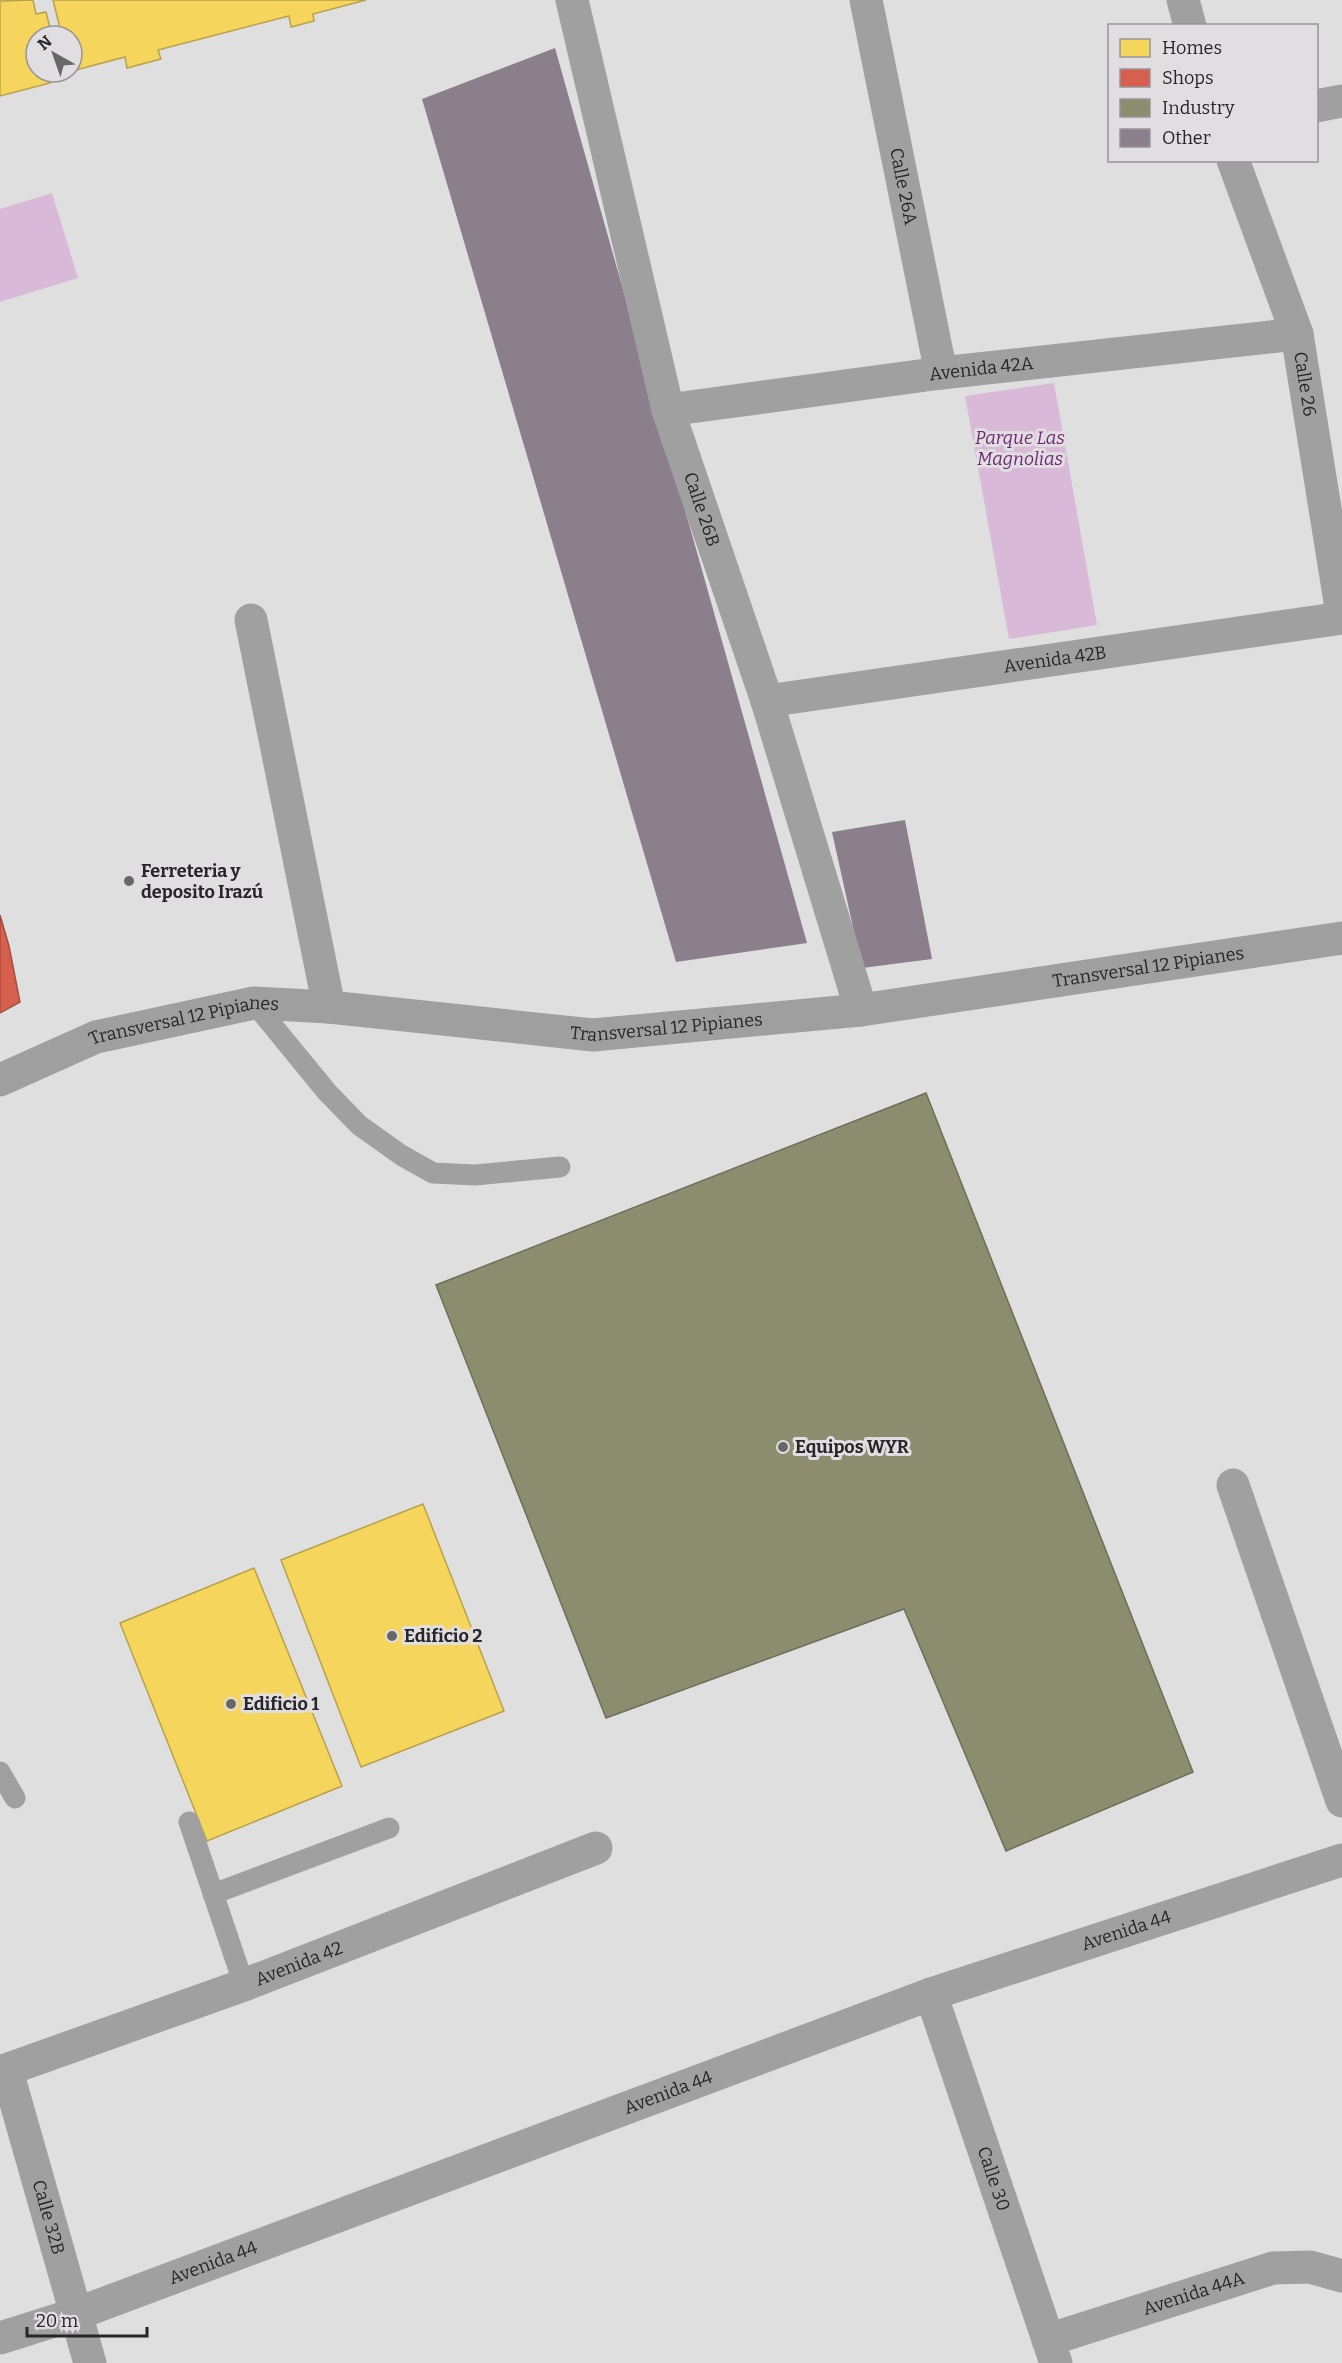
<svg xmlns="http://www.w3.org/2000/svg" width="1342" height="2363" font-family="Bitter,serif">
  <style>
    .green { fill: #d8bad8 }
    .homes { fill: #f6d55c; stroke: #b8a14c; stroke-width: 1.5 }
    .shops { fill: #d6604d; stroke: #a24f42; stroke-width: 1.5 }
    .industry { fill: #8c8c6e; stroke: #6e6e59; stroke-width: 1.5 }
    .building { fill: #8a7f8a }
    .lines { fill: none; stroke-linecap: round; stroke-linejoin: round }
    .lane { stroke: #a1a0a1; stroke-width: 21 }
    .street { stroke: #a1a0a1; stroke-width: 33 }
    .secondary { stroke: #a09fa0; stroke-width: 33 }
    .poi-dot { fill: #686768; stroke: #e1dee1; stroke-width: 2 }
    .labels { text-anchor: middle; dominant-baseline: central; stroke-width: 6; stroke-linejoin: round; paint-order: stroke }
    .street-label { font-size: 18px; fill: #282728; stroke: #e1dee1 }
    .park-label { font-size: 18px; font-style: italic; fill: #712973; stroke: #e1dee1 }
    .poi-label { font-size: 18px; font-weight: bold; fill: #282728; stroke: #e1dee1; text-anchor: start }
  </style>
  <rect width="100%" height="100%" fill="#e0dfe0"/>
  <!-- green -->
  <path class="green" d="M52,193L78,278L0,302V209Z
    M1054,383L1097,625L1009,639L965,396Z"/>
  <!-- homes -->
  <path class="homes" d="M33,0L36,14L46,12L52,36H36V72H47L50,83L0,96V1Z
    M53,0H366L313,14L314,21L291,27L289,16L158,50L161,59L127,68L125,57L72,71V36H62Z
    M423,1504L504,1711L361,1767L281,1560Z
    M254,1568L342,1786L207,1841L120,1623Z"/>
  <!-- shops -->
  <path class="shops" d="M0,915L9,946L20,1002L0,1013Z"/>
  <!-- industry -->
  <path class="industry" d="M926,1093L1193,1772L1006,1851L904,1609L606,1718L436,1285Z"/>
  <!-- building -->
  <path class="building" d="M555,48L807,943L676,962L422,99Z
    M905,820L932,959L862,968L832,832Z"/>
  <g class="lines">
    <!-- lane -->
    <path class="lane" d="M254,1003L327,1092L359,1125L401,1155L433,1173L475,1175L560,1167
      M0,1772L15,1798
      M189,1822L244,1985
      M213,1894L389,1828"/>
    <!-- street -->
    <g class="street">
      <path id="s1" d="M572,0L668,410L767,701L861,1010"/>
      <path id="s2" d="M866,0L941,373"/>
      <path d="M1183,0L1190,26"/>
      <path d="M1316,106L1342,101"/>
      <path id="s3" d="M1233,160L1297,334L1342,614"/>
      <path id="s4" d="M668,410L941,373L1297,334"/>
      <path d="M251,620L329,1007"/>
      <path id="s5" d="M767,701L1342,618"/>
      <path d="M1233,1485L1342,1801"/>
      <path id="s6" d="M931,1994L1056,2363"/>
      <path id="s7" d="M7,2071L90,2363"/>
      <path id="s8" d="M0,2072L244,1985L596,1848"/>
      <path id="s9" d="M0,2338L76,2314L931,1994L1342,1860"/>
      <path id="s10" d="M1048,2340L1273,2268L1310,2267L1342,2276"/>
    </g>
    <!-- secondary -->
    <path class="secondary" id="s11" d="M0,1080L96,1037L254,1003L329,1007L593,1035L861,1010L1342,938"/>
  </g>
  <!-- markers -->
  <g class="poi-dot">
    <circle cx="129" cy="881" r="6"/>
    <circle cx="783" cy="1447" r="6"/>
    <circle cx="392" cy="1636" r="6"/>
    <circle cx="231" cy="1704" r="6"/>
  </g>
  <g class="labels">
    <!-- street labels -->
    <g class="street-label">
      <text stroke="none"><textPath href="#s2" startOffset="190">Calle 26A</textPath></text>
      <text stroke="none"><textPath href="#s4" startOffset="316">Avenida 42A</textPath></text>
      <text stroke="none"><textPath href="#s3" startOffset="236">Calle 26</textPath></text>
      <text stroke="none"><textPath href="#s1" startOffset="526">Calle 26B</textPath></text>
      <text stroke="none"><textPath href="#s5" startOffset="291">Avenida 42B</textPath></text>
      <text stroke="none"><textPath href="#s11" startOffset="1167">Transversal 12 Pipianes</textPath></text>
      <text stroke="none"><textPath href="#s11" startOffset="195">Transversal 12 Pipianes</textPath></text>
      <text stroke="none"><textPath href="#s11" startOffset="681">Transversal 12 Pipianes</textPath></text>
      <text stroke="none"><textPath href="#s9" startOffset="1198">Avenida 44</textPath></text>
      <text stroke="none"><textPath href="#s8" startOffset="318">Avenida 42</textPath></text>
      <text stroke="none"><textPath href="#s9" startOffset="712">Avenida 44</textPath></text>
      <text stroke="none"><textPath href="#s6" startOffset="195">Calle 30</textPath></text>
      <text stroke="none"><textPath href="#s7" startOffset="152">Calle 32B</textPath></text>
      <text stroke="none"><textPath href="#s9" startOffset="226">Avenida 44</textPath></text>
      <text stroke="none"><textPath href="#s10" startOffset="153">Avenida 44A</textPath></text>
    </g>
    <!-- park labels -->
    <g class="park-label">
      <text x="1020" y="438">Parque Las<tspan x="1020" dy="21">Magnolias</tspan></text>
    </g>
    <!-- poi labels -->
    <g class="poi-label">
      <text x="141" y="871">Ferreteria y<tspan x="141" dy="21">deposito Irazú</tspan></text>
      <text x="795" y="1447">Equipos WYR</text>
      <text x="404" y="1636">Edificio 2</text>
      <text x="243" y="1704">Edificio 1</text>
    </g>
  </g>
  <!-- legend -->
  <rect x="1108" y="24" width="210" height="138" fill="#e1dee1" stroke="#979597" stroke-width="1.5"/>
  <rect x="1120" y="39" width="30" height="18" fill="#f6d55c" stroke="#979597" stroke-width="1.5"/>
  <text x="1162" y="54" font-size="18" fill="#282728">Homes</text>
  <rect x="1120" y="69" width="30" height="18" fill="#d6604d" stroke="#979597" stroke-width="1.5"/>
  <text x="1162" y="84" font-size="18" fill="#282728">Shops</text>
  <rect x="1120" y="99" width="30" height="18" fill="#8c8c6e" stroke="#979597" stroke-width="1.5"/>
  <text x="1162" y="114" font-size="18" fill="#282728">Industry</text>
  <rect x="1120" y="129" width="30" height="18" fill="#8a7f8a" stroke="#979597" stroke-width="1.5"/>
  <text x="1162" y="144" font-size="18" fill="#282728">Other</text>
  <!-- north arrow -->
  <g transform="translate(54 54) rotate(320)"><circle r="28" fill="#e1dee1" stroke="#979597" stroke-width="1.5"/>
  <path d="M0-4.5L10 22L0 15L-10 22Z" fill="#686768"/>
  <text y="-9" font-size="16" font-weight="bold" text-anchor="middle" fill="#282728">N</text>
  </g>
  <!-- scale -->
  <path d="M27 2327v9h120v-9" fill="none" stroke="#282728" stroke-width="3"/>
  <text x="36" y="2327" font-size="18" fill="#282728" stroke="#e1dee1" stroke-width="4.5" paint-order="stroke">20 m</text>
</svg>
